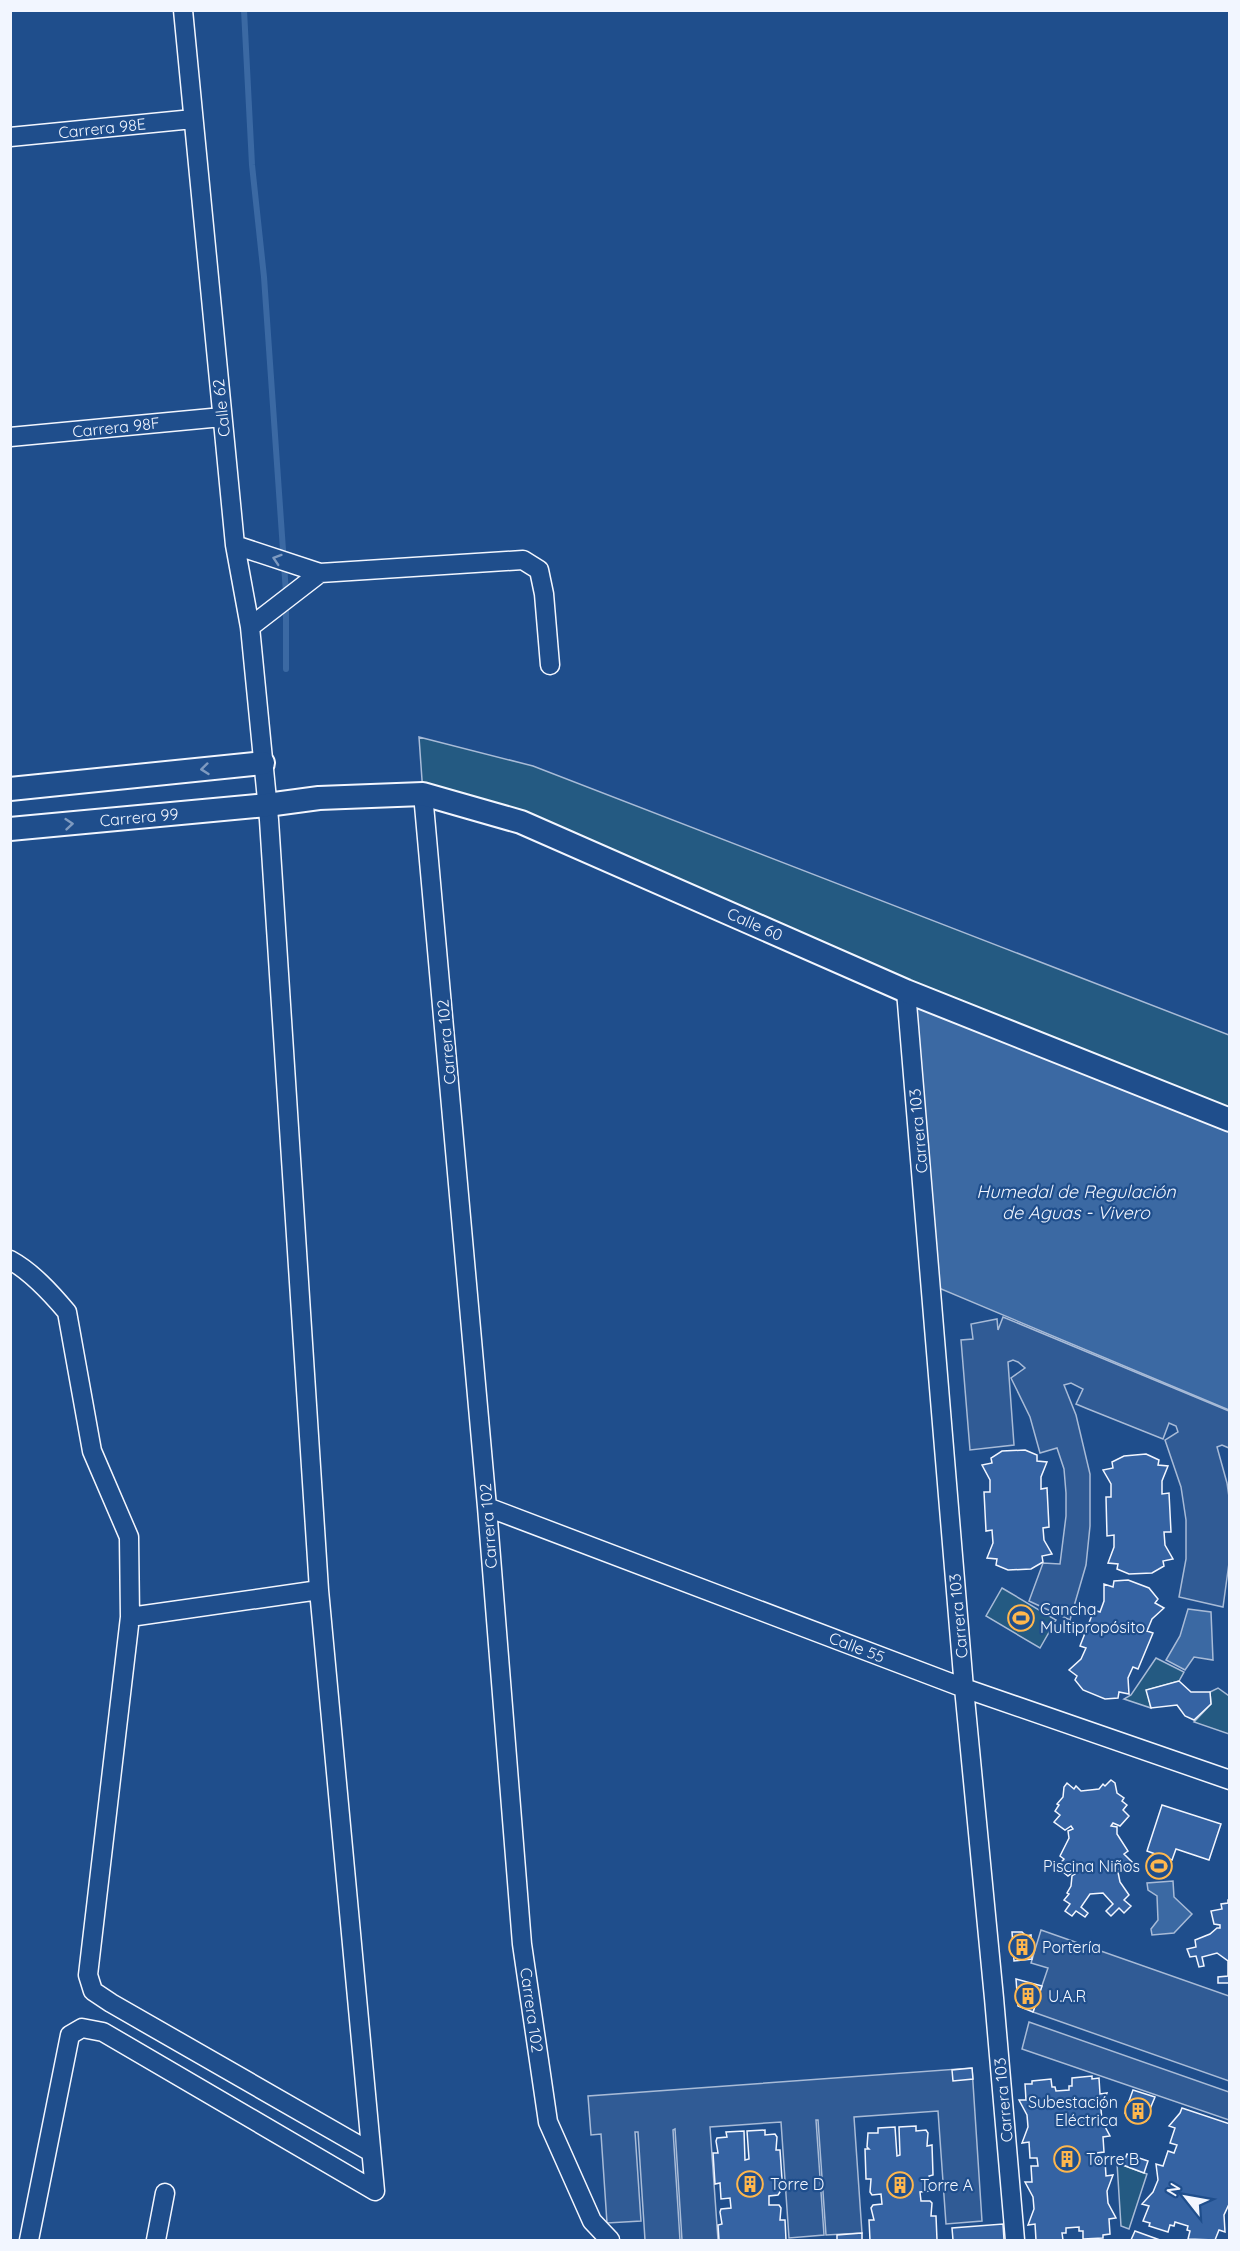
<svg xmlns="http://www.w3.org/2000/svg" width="1240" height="2251" font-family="Quicksand,sans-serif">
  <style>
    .green { fill: #245a82; stroke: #a8bbd7; stroke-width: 1.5 }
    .parking { fill: #305b95; stroke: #a8bbd7; stroke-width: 1.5 }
    .water { fill: #3b69a3; stroke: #a8bbd7; stroke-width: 1.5 }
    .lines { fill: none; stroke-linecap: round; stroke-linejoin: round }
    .stream { stroke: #3b69a3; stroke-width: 6 }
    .building { fill: #3563a3; stroke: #f2f6ff; stroke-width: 1.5 }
    .minor-casing { stroke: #f2f6ff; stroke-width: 21 }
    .tertiary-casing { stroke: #f2f6ff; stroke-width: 26 }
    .minor { stroke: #1f4e8c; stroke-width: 18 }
    .tertiary { stroke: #1f4e8c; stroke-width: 22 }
    .oneway { stroke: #7e9ac0 }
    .labels { text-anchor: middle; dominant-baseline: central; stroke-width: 4.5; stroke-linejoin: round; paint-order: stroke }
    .street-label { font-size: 16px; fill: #f2f6ff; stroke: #1f4e8c }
    .poi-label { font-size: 16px; fill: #f2f6ff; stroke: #1f4e8c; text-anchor: start }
    .water-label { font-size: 18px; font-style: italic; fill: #f2f6ff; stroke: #1f4e8c }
  </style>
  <rect width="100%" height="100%" fill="#1f4e8c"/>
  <!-- green -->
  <path class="green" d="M419,737L533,766L1229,1035V1120L423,794Z
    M1002,1588L1056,1620L1040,1648L986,1616Z
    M1156,1658L1184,1672L1179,1681L1147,1690L1151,1708L1124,1699L1131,1695Z
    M1218,1688L1229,1696V1734L1194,1722L1211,1704L1210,1692Z
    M1117,2163L1147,2174L1129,2229L1121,2226Z"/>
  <!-- parking -->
  <path class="parking" d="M1003,1317L1229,1411V1448L1222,1445L1217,1447L1227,1483L1230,1504L1229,1563L1223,1607L1179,1597L1186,1559V1520L1181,1487L1165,1440L1178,1432L1176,1426L1169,1423L1163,1439L1088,1409L1076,1404L1083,1389L1071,1383L1064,1385L1076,1415L1090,1474V1526L1086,1565L1070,1620L1029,1601L1043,1563L1060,1564L1066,1516V1493L1064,1469L1057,1448L1040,1453L1030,1417L1011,1378L1025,1368L1018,1362L1013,1360L1008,1362L1014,1445L970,1450L961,1340L973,1339L971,1324L997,1319L998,1330Z
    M1041,1930L1229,1996V2081L1033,2012L1048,1968L1031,1963Z
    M1029,2022L1229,2092V2120L1022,2049Z
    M972,2068L982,2221L946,2224L938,2111L854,2117L862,2233L826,2235L818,2120H816L824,2235L789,2238L781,2122L710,2127L718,2240H682L675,2129L673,2130L680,2240H645L638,2132H635L641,2221L607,2223L601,2134L591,2135L588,2096Z"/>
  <!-- water -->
  <path class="water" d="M906,991L1229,1120V1410L934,1286Z
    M1188,1609L1211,1612L1213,1660L1194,1657L1185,1670L1166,1660L1180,1636Z
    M1173,1881L1174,1897L1192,1914L1174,1933L1152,1935L1151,1929L1158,1920L1157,1896L1148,1890L1147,1883Z"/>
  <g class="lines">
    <!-- stream -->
    <path class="stream" d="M244,10L252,165L264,277L286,593
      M286,669V604"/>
  </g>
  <!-- building -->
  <path class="building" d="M1025,1450L1037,1455V1461L1047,1462L1041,1477V1489L1047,1488L1049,1527L1043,1528L1044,1540L1052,1554L1042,1556L1043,1562L1031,1569L1008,1570L996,1565L997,1559L987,1558L993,1543L992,1530L986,1531L984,1492H990V1480L982,1465L992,1463L991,1458L1002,1451Z
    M1146,1454L1159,1460L1158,1465L1168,1466L1162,1481V1494L1169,1493L1171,1532H1164L1165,1545L1173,1559L1163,1561L1164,1566L1152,1573L1129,1574L1117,1569L1118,1564L1108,1563L1114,1547V1535L1107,1536L1106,1497H1111V1484L1103,1470L1113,1468L1112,1462L1124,1456Z
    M1128,1580L1149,1588L1158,1599L1155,1603L1164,1608L1152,1619L1147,1631L1153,1633L1138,1669L1133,1667L1128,1678L1129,1694L1119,1692L1118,1698L1105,1699L1083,1690L1075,1680L1077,1676L1069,1670L1081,1659L1086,1648L1080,1646L1094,1610L1100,1612L1104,1601V1584L1113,1587L1114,1581Z
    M1179,1681L1191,1692H1210L1211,1704L1194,1720L1185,1716L1177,1705L1151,1708L1146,1690Z
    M1111,1780L1115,1783L1117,1793L1124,1798L1122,1801L1127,1805L1123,1810L1129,1816L1120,1826L1113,1823L1111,1826L1117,1827V1834L1128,1851L1124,1854L1132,1862L1122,1872L1117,1868L1115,1871L1118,1872L1120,1882L1129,1895L1124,1900L1131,1906L1124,1913L1119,1908L1111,1916L1106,1911L1113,1904L1103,1893L1090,1894L1081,1907L1088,1913L1085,1917L1076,1911L1072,1916L1065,1911L1070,1904L1064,1900L1069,1894L1067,1893L1071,1886L1072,1876L1075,1874L1073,1872L1068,1876L1057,1867L1064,1859L1060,1856L1069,1838L1068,1831L1073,1829L1071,1826L1065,1830L1054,1822L1060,1815L1055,1811L1059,1805L1057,1804L1063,1797L1064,1787L1067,1783L1074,1789L1076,1786L1081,1791L1099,1789L1103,1784L1105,1786Z
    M1162,1805L1221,1824L1209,1860L1176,1849L1172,1860L1147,1851Z
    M1228,1900H1230V1983H1218V1977L1228,1976V1961L1217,1953L1202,1957L1204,1966L1199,1967L1196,1956L1190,1957L1187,1949L1196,1947L1195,1940L1210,1934L1217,1928H1220V1925L1214,1924L1211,1911L1222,1909L1221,1904L1228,1903Z
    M1012,1932H1022L1026,1936L1031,1935L1032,1959L1014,1961Z
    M1016,1979L1042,1986L1033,2012L1018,2006Z
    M972,2068L973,2079L953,2081L952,2070Z
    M1092,2076V2079L1099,2078L1100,2094L1107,2093L1101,2109L1102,2121L1110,2136L1103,2137L1104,2152L1097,2153L1098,2161L1105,2160L1106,2176L1113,2175L1107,2191L1108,2203L1116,2218L1109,2219L1110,2234L1103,2235V2238L1083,2239V2231H1079V2227L1066,2228V2233H1062L1063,2240H1036L1035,2224L1028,2225L1034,2209L1033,2197L1025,2182H1032L1031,2166H1038L1037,2158H1030L1029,2142L1022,2143L1028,2127L1027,2115L1019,2100H1026L1025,2084H1032V2081L1051,2079L1052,2087H1055L1056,2091L1069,2090V2086H1072V2078Z
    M1133,2090L1155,2097L1150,2109L1129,2101Z
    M1129,2101L1150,2109L1146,2121L1125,2113Z
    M1182,2108L1230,2124V2202L1224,2215L1225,2232L1219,2230L1215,2240L1188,2239L1190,2231L1187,2230L1188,2226L1175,2222L1174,2226L1170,2225L1168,2232L1149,2226L1150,2223L1143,2221L1149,2206L1142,2204L1153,2192L1158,2180L1156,2164L1163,2166L1168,2151L1174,2153L1177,2145L1170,2143L1175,2128L1169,2126L1180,2113Z
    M916,2126V2131L926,2130L928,2133L927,2146L932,2145L933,2175L929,2176L931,2188L930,2191L920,2192L921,2201H930L932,2203L931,2216H936L937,2240H870L869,2220H874L871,2208L873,2205L882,2204L881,2194L872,2195L870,2192L871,2179H866L865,2149H869L867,2147L868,2133H878V2128L895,2127L897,2156L900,2155L899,2127Z
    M765,2130V2135L775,2134L777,2137L776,2150H780L782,2179L778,2180L780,2192L778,2195L769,2196V2205H779L781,2208L780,2220H785L786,2240H719L718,2225L722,2224L720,2212L721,2209L731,2208L730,2198L721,2199L720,2183L715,2184L713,2153H718L716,2141L717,2138L727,2137L726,2132L744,2131L745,2160L749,2159L747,2131Z
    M1127,2154L1148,2161L1144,2173L1123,2165Z
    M1003,2224L1004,2240H953L952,2228Z
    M1135,2231L1160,2240H1131Z
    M862,2233V2240H837V2235Z"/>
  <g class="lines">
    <!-- minor casing -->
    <g class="minor-casing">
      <path id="minor" d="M183,10L235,545L250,627L269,820L319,1590L375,2191
        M10,137L193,119
        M10,437L222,417
        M235,545L320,573L523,560L539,570L544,594L550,665
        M250,627L320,573
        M423,794L487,1507L522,1944L548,2122L592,2221L610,2240
        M906,991L964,1688L994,1998L1015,2240
        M10,1260C32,1272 51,1293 67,1312L92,1451L129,1537L130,1617
        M487,1507L964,1688L1230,1780
        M319,1590L130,1617L88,1975L93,1991L111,2003L369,2151
        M29,2240L70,2035L82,2028L103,2032L375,2191
        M156,2240L165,2193"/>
    </g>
    <!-- tertiary casing -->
    <g class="tertiary-casing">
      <path id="tertiary" d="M10,789L263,763
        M10,829L267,805L319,798L423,794L521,822L906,991L1230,1120"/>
    </g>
    <!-- minor -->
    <use href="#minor" class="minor"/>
    <!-- tertiary -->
    <use href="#tertiary" class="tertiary"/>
  </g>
  <!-- one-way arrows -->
  <defs><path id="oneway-chevron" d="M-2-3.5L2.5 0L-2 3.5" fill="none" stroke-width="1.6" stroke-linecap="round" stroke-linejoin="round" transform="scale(1.5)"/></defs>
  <g class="oneway">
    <use href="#oneway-chevron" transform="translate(277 559) rotate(-162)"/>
    <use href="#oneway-chevron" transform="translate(205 769) rotate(174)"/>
    <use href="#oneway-chevron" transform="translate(69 824) rotate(-5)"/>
  </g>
  <!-- icons -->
  <defs>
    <g id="stadium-ring" transform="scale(1.35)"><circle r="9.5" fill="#1f4e8c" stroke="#ffb74d" stroke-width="1.5"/><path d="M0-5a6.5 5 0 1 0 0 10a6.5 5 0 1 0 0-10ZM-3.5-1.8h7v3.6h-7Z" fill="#ffb74d"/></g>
    <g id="building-ring" transform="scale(1.35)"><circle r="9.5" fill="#1f4e8c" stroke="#ffb74d" stroke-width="1.5"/><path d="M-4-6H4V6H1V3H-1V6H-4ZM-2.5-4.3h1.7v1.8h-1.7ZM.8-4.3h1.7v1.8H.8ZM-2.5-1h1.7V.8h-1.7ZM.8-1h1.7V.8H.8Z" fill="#ffb74d"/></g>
  </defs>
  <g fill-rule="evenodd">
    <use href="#stadium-ring" x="1021" y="1618"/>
    <use href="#stadium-ring" x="1159" y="1866"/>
    <use href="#building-ring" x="1022" y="1947"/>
    <use href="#building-ring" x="1028" y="1996"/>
    <use href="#building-ring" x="1138" y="2111"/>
    <use href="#building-ring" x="1067" y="2159"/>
    <use href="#building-ring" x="750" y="2184"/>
    <use href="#building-ring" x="900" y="2185"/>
  </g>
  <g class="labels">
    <!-- street labels -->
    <g class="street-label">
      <text transform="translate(102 128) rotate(-6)">Carrera 98E</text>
      <text transform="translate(221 408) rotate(-96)">Calle 62</text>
      <text transform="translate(116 427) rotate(-6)">Carrera 98F</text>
      <text transform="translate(139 817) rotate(-5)">Carrera 99</text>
      <text transform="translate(755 924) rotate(24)">Calle 60</text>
      <text transform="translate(446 1042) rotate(-95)">Carrera 102</text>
      <text transform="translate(918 1131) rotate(-95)">Carrera 103</text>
      <text transform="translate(488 1526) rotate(-94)">Carrera 102</text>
      <text transform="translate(958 1616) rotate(-95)">Carrera 103</text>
      <text transform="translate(857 1647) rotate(21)">Calle 55</text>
      <text transform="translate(532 2010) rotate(82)">Carrera 102</text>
      <text transform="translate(1003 2100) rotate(-95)">Carrera 103</text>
    </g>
    <!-- poi labels -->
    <g class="poi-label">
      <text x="1040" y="1609">Cancha<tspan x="1040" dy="18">Multipropósito</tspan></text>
      <text x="1140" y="1866" text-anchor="end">Piscina Niños</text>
      <text x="1042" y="1947">Portería</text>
      <text x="1048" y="1996">U.A.R</text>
      <text x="1118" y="2102" text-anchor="end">Subestación<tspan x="1118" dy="18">Eléctrica</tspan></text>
      <text x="1086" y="2159">Torre B</text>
      <text x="770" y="2184">Torre D</text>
      <text x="920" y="2185">Torre A</text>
    </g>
    <!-- water labels -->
    <g class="water-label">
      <text x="1076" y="1191">Humedal de Regulación<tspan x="1076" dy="21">de Aguas - Vivero</tspan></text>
    </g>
  </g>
  <!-- border -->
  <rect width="1240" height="2251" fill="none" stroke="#f2f6ff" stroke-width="24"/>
  <!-- north arrow -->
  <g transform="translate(1186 2197) rotate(301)" stroke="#1f4e8c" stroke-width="4.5" paint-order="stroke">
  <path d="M0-4.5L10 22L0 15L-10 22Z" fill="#f2f6ff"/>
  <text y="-9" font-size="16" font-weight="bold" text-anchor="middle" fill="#f2f6ff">N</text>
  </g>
</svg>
